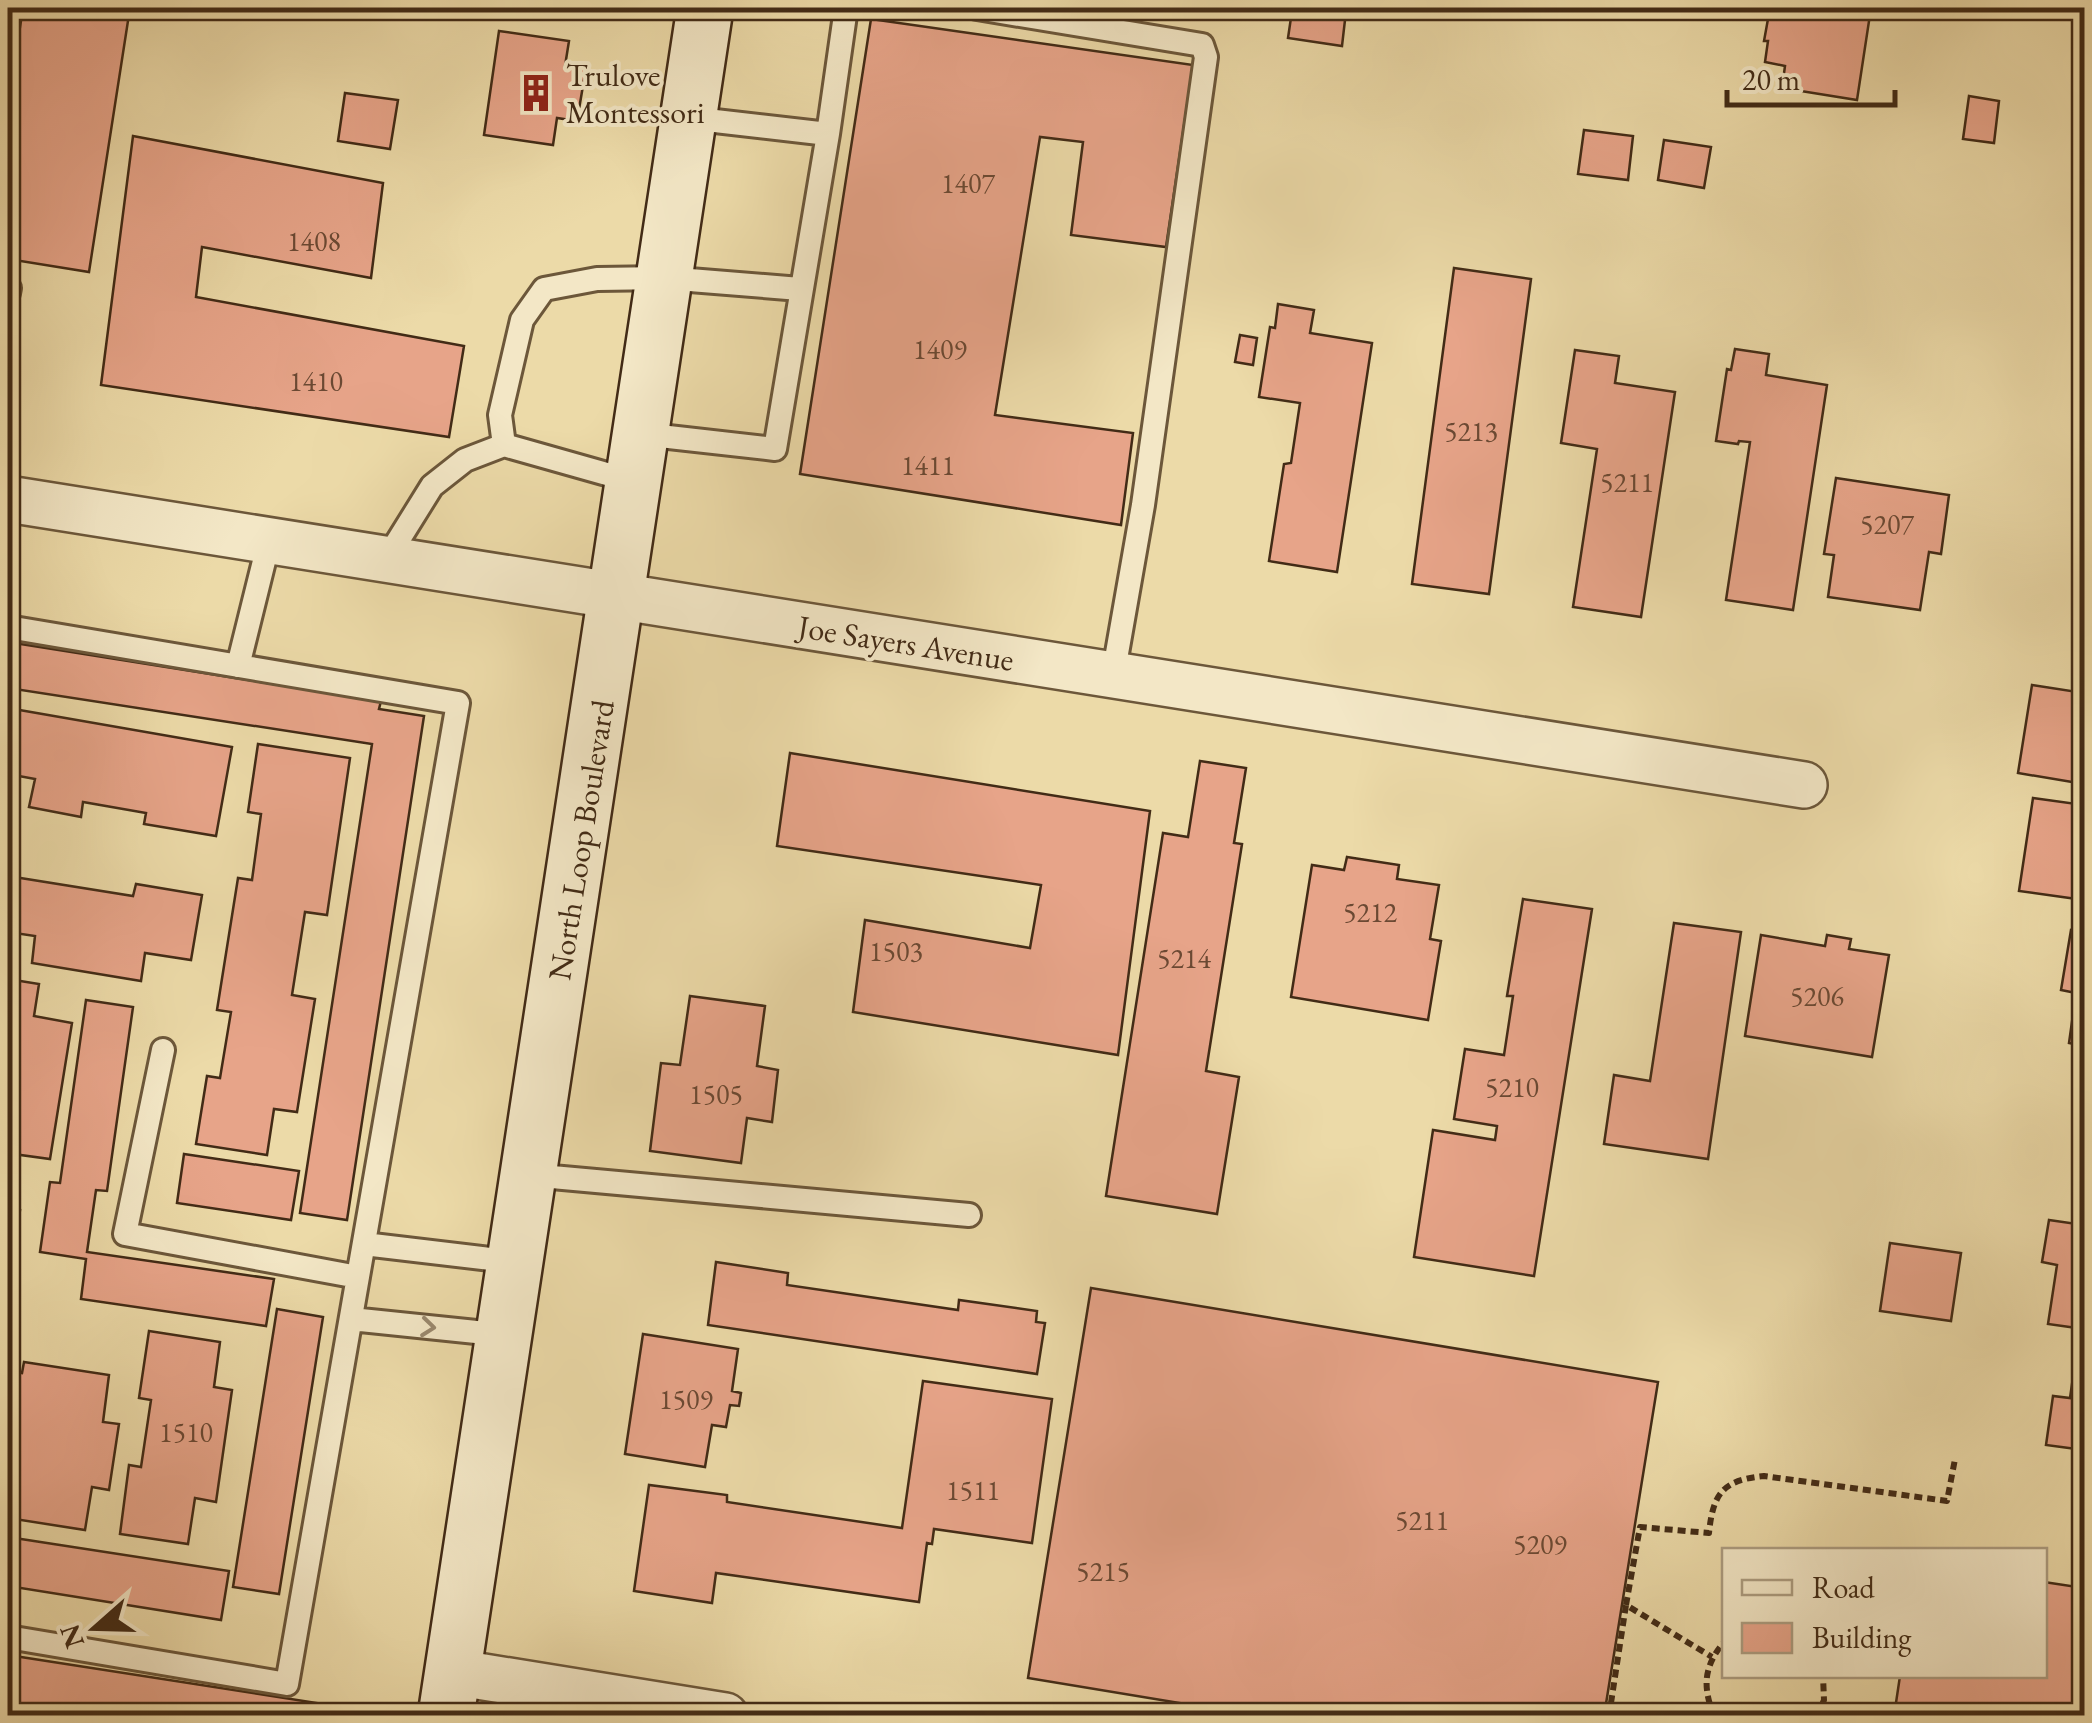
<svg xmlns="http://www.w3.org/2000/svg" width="2092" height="1723" font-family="'EB Garamond',serif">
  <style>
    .building { fill: #e7a489; stroke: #422b16; stroke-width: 2.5 }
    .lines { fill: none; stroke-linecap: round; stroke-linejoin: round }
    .lane-casing { stroke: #6c573a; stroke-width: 28 }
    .street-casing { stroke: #6c573a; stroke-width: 50 }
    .secondary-casing { stroke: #422b16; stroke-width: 60 }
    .path { stroke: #422b16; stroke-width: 6; stroke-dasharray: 8 5; stroke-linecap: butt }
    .lane { stroke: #f3e7c6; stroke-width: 22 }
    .street { stroke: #f3e7c6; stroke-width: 45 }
    .secondary { stroke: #f3e7c6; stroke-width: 55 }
    .oneway { stroke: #9a896e }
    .labels { text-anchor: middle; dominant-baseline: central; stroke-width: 8; stroke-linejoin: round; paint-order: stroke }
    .number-label { font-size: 28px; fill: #6b4933 }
    .poi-label { font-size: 32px; fill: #422b16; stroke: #f3e7c6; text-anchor: start }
    .street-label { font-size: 32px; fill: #422b16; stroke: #f3e7c6 }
  </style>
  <rect width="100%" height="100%" fill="#ecdaa8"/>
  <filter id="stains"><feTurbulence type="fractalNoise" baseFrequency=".002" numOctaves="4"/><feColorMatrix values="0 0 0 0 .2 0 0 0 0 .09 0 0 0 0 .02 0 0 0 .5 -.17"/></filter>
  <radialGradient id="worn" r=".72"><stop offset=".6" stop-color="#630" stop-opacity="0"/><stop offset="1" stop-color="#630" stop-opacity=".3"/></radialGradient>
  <!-- building -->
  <path class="building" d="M23,8H130L89,272L8,259V104Z
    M1289,8H1350L1348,19L1345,20L1342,46L1288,38L1292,11H1289Z
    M1770,8H1871L1857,100L1782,88L1785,66L1765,62L1768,41H1764Z
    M871,19L1193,65L1166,247L1071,235L1083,142L1040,137L995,415L1133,433L1121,525L800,474Z
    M499,31L569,41L565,66L586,68L577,121L557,118L553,145L484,135Z
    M345,93L398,100L390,149L338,141Z
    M1969,96L1999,101L1994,143L1963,139Z
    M1584,130L1633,136L1628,180L1578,174Z
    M133,136L383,183L371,278L202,247L196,297L464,346L449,437L101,385Z
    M1664,140L1711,147L1704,188L1658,180Z
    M1454,268L1531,279L1489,594L1412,584Z
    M1278,304L1314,310L1310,333L1372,343L1337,572L1269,561L1284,464L1291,463L1300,403L1259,397L1270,327L1275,328Z
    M1240,335L1257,338L1253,365L1235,362Z
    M1735,349L1769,354L1766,375L1827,385L1793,610L1726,600L1750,442L1739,441L1738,444L1716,441L1727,369L1731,370Z
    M1575,350L1619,356L1615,383L1675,392L1641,617L1573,607L1597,449L1561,443Z
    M1836,478L1949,495L1941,554L1929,552L1920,610L1828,597L1834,555L1824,554Z
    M8,642L381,701L379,709L424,716L347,1220L300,1213L372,744L8,688Z
    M2032,685L2084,693V784L2018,773Z
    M8,708L232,747L216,836L144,824L146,813L83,802L81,817L29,807L35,779L8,774Z
    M258,744L350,758L327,915L305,912L292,995L315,999L297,1112L274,1109L267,1155L196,1144L207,1076L220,1078L231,1012L217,1010L238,878L252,880L261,814L248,812Z
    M790,753L1150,811L1118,1055L853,1012L865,920L1030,948L1041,885L777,846Z
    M1200,761L1246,768L1234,843L1242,844L1206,1071L1239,1077L1217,1214L1106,1196L1163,833L1188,837Z
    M2033,798L2084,805V900L2019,891Z
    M1347,857L1399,865L1397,879L1439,885L1430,939L1441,941L1428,1020L1291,997L1312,865L1344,870Z
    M8,876L133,896L136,884L202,895L191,960L145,953L141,981L32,963L35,936L8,932Z
    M1523,899L1592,909L1534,1276L1414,1257L1433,1130L1495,1140L1497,1126L1454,1119L1465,1049L1504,1055L1513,996H1507Z
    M1674,923L1741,932L1708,1159L1604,1144L1614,1075L1650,1081Z
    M2071,930L2084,932V1046L2069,1043L2076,993L2061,990Z
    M1761,935L1825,946L1827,935L1851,939L1849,949L1889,955L1872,1057L1745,1036Z
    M8,979L39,984L34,1016L72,1023L50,1159L13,1154L8,1186Z
    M690,996L765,1006L757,1066L778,1070L772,1122L747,1118L741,1163L650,1151L661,1063L680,1065Z
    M86,1000L133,1007L107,1191L96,1190L87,1252L274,1279L266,1326L81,1299L86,1259L40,1252L50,1182L60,1183Z
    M184,1154L299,1171L291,1220L177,1203Z
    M8,1208L20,1210L8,1303Z
    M2049,1220L2084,1225V1329L2048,1324L2057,1265L2042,1262Z
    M1890,1243L1961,1253L1951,1321L1880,1311Z
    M716,1262L788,1273L787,1285L958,1310L959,1300L1037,1311L1036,1322L1045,1323L1037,1374L708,1325Z
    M1091,1288L1658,1382L1604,1716H1258L1028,1678Z
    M277,1309L323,1317L279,1594L233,1587Z
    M149,1331L220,1342L214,1387L232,1390L216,1502L195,1498L188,1544L120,1534L129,1465L141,1467L151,1400L139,1398Z
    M643,1334L738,1349L732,1391L741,1393L739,1406L730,1405L726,1427L712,1425L705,1467L625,1454Z
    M24,1362L109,1375L103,1422L119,1424L109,1490L92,1487L85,1530L8,1518V1371L22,1373Z
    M2073,1377L2084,1379V1450L2046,1445L2053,1396L2070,1398Z
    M923,1381L1052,1399L1032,1543L934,1529L932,1544L927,1543L919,1602L716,1573L712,1603L634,1591L649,1485L727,1495V1502L902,1528Z
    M8,1537L229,1571L221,1620L8,1586Z
    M2044,1582L2084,1588V1716H1894L1900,1676H2044Z
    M8,1655L323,1704L321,1716H90L8,1703Z"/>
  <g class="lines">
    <!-- lane casing -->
    <g class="lane-casing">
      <path id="lane" d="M977,8L1202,45L1206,57L1143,505L1113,676
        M689,118L828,134
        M8,293L9,288
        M642,434L775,449L828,134L846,8
        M635,482L504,445L500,415L522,320L544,289L597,279L665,278L800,289
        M386,560L432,486L465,460L504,445
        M8,627L458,703L287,1684L8,1637
        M238,666L269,541
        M163,1050L125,1234L358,1277
        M530,1175L969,1215
        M364,1244L516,1262
        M351,1319L505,1335"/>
    </g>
    <!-- street casing -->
    <g class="street-casing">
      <path id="street" d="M8,499L1804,785
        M453,1672L725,1716"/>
    </g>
    <!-- secondary casing -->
    <g class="secondary-casing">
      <path id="secondary" d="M446,1716L705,8"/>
    </g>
    <!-- path -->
    <path class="path" d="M1626,1605L1640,1527L1709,1533C1713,1493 1723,1480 1764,1476L1947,1501L1955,1459
      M1609,1716L1626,1605L1712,1657
      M1714,1716C1702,1686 1704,1666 1724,1642
      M1817,1716L1824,1700L1823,1676"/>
    <!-- lane -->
    <use href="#lane" class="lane"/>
    <!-- street -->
    <use href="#street" class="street"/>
    <!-- secondary -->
    <use href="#secondary" class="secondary"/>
  </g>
  <!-- one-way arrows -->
  <defs><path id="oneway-chevron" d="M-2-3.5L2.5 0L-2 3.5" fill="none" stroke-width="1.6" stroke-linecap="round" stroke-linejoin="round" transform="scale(2.5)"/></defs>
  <use class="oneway" href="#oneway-chevron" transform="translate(428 1327) rotate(6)"/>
  <!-- icons -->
  <defs>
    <g id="building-bare" transform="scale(3)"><path d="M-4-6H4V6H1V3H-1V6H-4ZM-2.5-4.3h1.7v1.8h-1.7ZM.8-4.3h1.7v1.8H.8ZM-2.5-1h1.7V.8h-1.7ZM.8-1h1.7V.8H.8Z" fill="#8f2418" stroke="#f3e7c6" stroke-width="2.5" paint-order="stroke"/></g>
  </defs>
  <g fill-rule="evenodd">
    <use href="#building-bare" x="536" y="93"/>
  </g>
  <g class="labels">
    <!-- number labels -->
    <g class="number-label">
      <text x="968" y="183">1407</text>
      <text x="314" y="241">1408</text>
      <text x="940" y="349">1409</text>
      <text x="316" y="381">1410</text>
      <text x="1471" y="431">5213</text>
      <text x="928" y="465">1411</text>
      <text x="1627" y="482">5211</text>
      <text x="1887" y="524">5207</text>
      <text x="1370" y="912">5212</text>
      <text x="896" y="951">1503</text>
      <text x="1184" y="958">5214</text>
      <text x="1817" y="996">5206</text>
      <text x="1512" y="1087">5210</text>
      <text x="716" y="1094">1505</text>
      <text x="686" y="1399">1509</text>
      <text x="186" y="1432">1510</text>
      <text x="973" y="1490">1511</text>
      <text x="1422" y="1520">5211</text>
      <text x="1540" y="1544">5209</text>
      <text x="1103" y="1571">5215</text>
    </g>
    <!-- poi labels -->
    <g class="poi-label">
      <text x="566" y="75">Trulove<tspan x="566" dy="37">Montessori</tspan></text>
    </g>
    <!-- street labels -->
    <g class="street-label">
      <text transform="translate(906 643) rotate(9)">Joe Sayers Avenue</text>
      <text transform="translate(581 840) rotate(-81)">North Loop Boulevard</text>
    </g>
  </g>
  <!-- margin -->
  <rect width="2092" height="1723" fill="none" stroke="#ecdaa8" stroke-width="40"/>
  <rect x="10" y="10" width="2072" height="1703" fill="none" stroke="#422b16" stroke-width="5"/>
  <rect x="20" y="20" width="2052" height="1683" fill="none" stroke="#422b16" stroke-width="2.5"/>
  <!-- legend -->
  <rect x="1722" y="1548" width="325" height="130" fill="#f3e7c6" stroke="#ac9c80" stroke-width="2.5"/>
  <rect x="1742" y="1580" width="50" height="15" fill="#f3e7c6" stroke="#ac9c80" stroke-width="2.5"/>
  <text x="1812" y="1598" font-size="30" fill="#422b16">Road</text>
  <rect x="1742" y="1623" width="50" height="30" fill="#e7a489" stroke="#ac9c80" stroke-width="2.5"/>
  <text x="1812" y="1648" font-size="30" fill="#422b16">Building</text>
  <!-- north arrow -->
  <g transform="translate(95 1628) rotate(250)" stroke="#f3e7c6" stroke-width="8" paint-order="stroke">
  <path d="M0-8L18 38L0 25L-18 38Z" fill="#422b16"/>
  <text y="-15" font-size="28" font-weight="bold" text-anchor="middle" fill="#422b16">N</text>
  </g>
  <!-- scale -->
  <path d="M1727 90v15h168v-15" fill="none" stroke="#422b16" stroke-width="5"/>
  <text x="1742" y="90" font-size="30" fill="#422b16" stroke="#f3e7c6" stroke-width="8" paint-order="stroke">20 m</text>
  <rect width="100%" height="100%" filter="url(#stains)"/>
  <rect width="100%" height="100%" fill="url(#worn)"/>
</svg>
